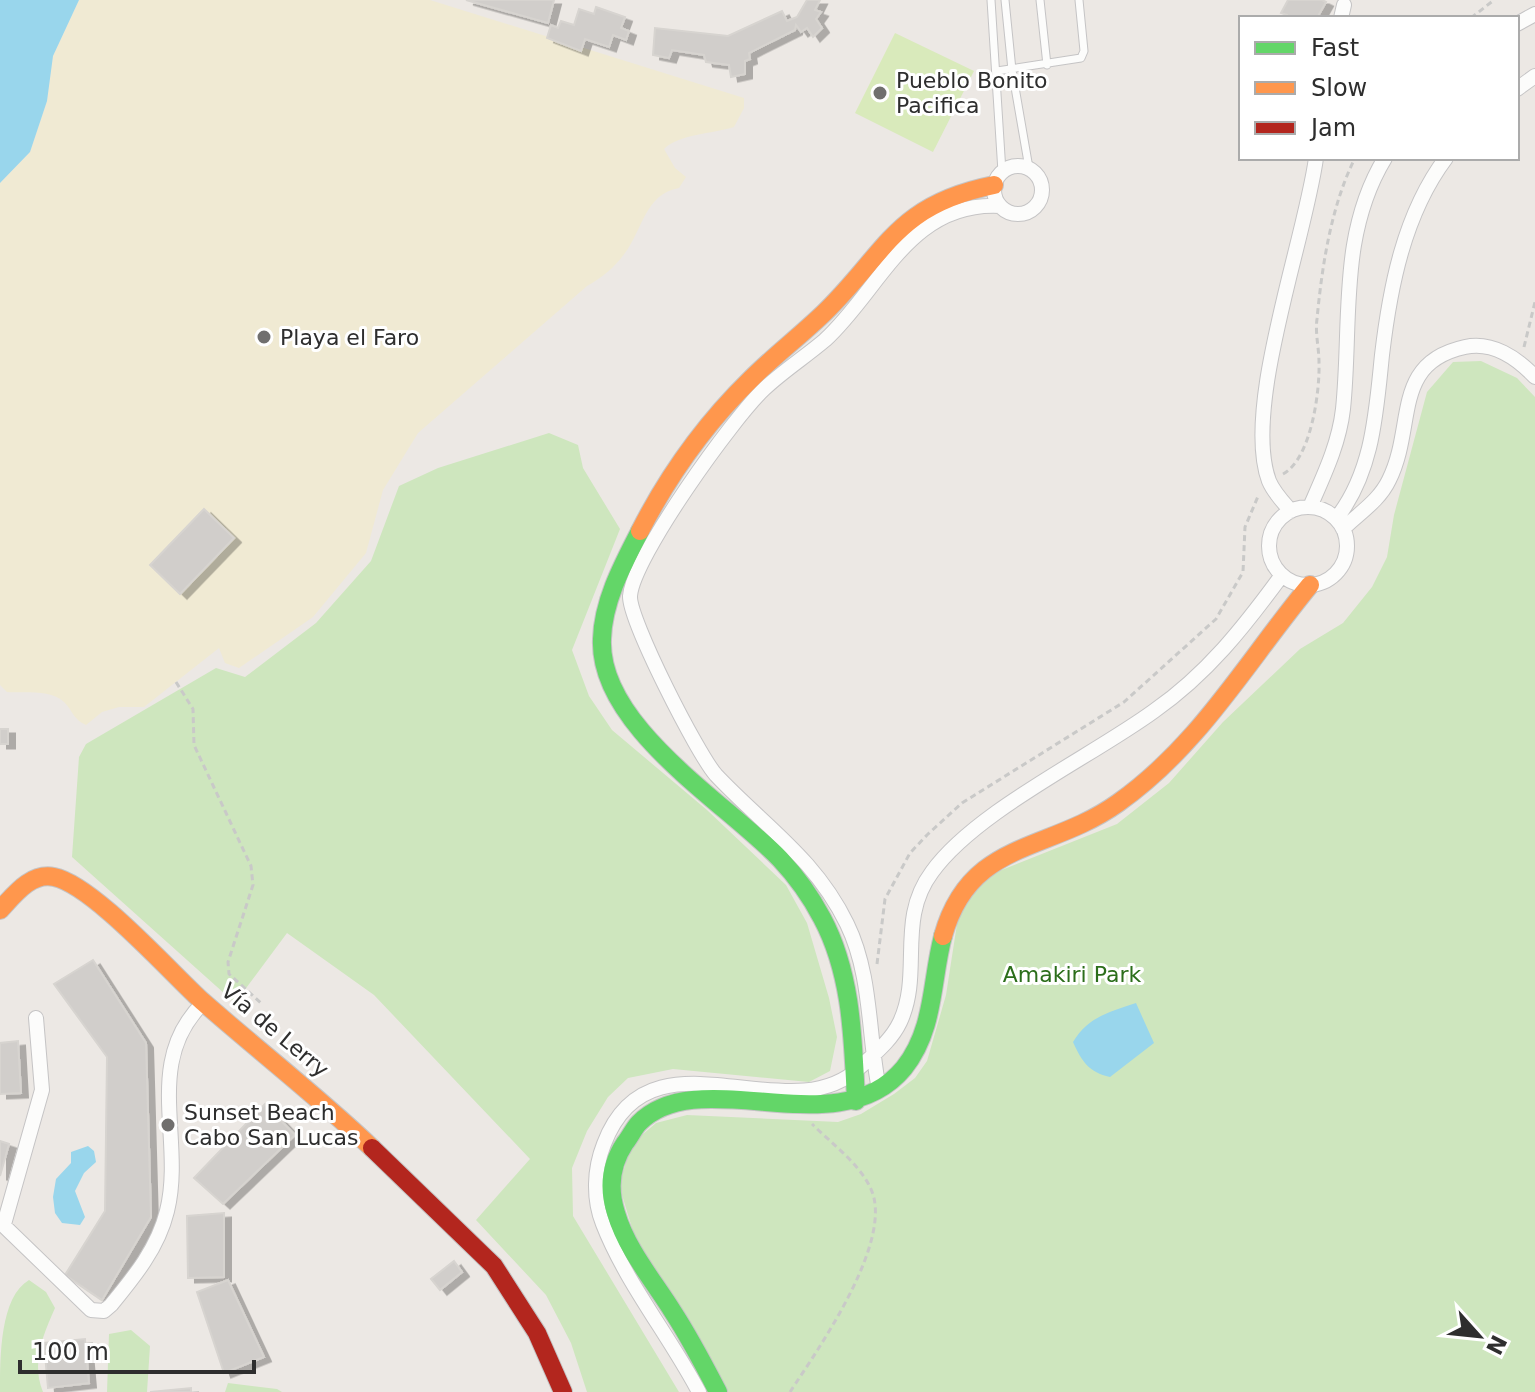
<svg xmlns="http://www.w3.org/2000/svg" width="1535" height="1392" font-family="'DejaVu Sans',sans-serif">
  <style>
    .green { fill: #cee6be }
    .sand { fill: #f0ead3 }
    .pitch { fill: #d9eabb }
    .water { fill: #99d6ec }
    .building { fill: #d1cecb; stroke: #d7d4d0; stroke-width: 2; filter: url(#shadow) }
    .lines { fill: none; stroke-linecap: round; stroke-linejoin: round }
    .lane-casing { stroke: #c5c4c5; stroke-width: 9 }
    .street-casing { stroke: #c5c4c5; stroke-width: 16 }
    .fast-casing { stroke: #c5c4c5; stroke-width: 20 }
    .slow-casing { stroke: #c5c4c5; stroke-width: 20 }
    .jam-casing { stroke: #c5c4c5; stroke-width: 20 }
    .path { stroke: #c9c9c8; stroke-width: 3; stroke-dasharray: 6 4; stroke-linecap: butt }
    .lane { stroke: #fcfcfb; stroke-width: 7 }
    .street { stroke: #fcfcfb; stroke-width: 14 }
    .fast { stroke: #63d668; stroke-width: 18 }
    .slow { stroke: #ff974d; stroke-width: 18 }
    .jam { stroke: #b3261e; stroke-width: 18 }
    .poi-dot { fill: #706f6e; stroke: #fff; stroke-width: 3 }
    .labels { text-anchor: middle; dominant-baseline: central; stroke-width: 6; stroke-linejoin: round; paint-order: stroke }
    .poi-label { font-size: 22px; fill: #2e2e2e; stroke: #fff; text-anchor: start }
    .park-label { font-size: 22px; fill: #2c6e1b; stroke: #fff }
    .street-label { font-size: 22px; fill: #2e2e2e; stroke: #fff }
  </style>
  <defs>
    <filter id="shadow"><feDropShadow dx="7" dy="4.5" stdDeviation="0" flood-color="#0004"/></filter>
  </defs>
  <rect width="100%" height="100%" fill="#ece8e4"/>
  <!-- green -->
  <path class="green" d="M1481,361L1517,378L1535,397V1392H723L635,1238L619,1185L627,1159L636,1140L656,1123L687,1115L838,1122L861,1114L894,1094L915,1078L927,1061L946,995L959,911L975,887L994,873L1117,824L1169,783L1223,722L1300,649L1343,623L1372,587L1387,557L1394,515L1427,392L1453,362Z
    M549,433L578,445L583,468L620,529L572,650L589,696L612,730L707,810L786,885L807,923L829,998L837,1037L830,1071L809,1082L673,1069L628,1078L608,1097L587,1131L572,1168L573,1216L679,1392H587L571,1343L546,1295L476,1220L530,1159L374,995L287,933L235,1003L72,857L79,757L86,744L216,668L245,677L316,623L371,561L399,486L438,468Z
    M29,1280L46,1292L55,1308C43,1335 31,1363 43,1392H0C0,1356 0,1297 29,1280Z
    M131,1330L150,1346L147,1392H107L109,1334Z
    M228,1383L277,1389L282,1392H225Z"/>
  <!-- sand -->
  <path class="sand" d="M79,0H430L744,98V108L734,127C712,134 679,134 664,149L675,168L686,177L679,188C645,194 643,229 625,253C614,268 603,277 587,286L418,433L383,490L366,553L313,617L239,668L225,663L219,648L144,707H119L102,712L86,725C73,719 73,711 64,702C51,689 24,693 7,692L0,685V183L30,152L47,101L53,56Z"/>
  <!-- pitch -->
  <path class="pitch" d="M895,33L974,71L933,152L855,113Z"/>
  <!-- water -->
  <path class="water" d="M0,0H79L53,56L47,101L30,152L0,183Z
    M1136,1003L1154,1043L1110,1077C1089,1072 1082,1062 1073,1042C1088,1017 1109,1012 1136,1003Z
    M88,1146L94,1151L96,1162L84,1173L75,1191L85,1217L80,1225L62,1223L55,1213L53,1197L56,1179L71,1163V1152Z"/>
  <!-- building -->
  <path class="building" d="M466,0H554L548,23Z
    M807,0H820L815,10L821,12L816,19L822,28L813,37L807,28L801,32L796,25L795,30L749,53L750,59L745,61V74L731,77L729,65L706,62L704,55L672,50L669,58L653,55L655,28L728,36L782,11L787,21L797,17Z
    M1288,0H1322L1326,2L1317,18H1286L1287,15L1281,13Z
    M596,7L625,17L621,28L629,31L626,40L613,35L609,47L585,39L581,51L547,38L551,25L558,28L561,21L574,25L579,9L594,14Z
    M204,509L234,538L180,594L150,565Z
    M0,729H8V744H0Z
    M93,960L146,1043L151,1217L102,1300L65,1275L105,1211L107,1057L54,984Z
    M18,1041L21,1093L0,1094V1043Z
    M265,1104L295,1135L223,1204L194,1178Z
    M0,1141L9,1144L0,1176Z
    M224,1213V1277L188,1278L187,1216Z
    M454,1261L462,1272L440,1290L431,1279Z
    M228,1280L264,1357L224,1373L197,1292Z
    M85,1339L89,1383L48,1388L44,1343Z
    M191,1388V1392H150Z"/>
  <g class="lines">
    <!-- lane casing -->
    <g class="lane-casing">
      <path id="lane" d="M991,0L1002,172
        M1005,0L1012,70L1029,168
        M1040,0L1047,65
        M997,71L1081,58L1084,51L1079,0"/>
    </g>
    <!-- street casing -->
    <g class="street-casing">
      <path id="street" d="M1341,18L1344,5
        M1517,24L1535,14
        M1517,89L1535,76
        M994 190a24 24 0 1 1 48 0a24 24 0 1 1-48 0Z
        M1310,507C1324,475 1339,444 1343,409C1352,323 1338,235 1385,158
        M1269 546a39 39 0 1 1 78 0a39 39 0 1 1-78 0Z
        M1291,511C1283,502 1274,493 1269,481C1242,409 1305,240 1316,158
        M1336,519C1373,472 1376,413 1382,355C1390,287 1404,214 1446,158
        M1343,529C1359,513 1379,501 1389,480C1416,426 1391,363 1465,347C1492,341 1517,358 1535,377
        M879,1089C868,1035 872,975 847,924C815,858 764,826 716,775C698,755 629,620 630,596C633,557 733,418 764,389C783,371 805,357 825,340C880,290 909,201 1000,206
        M0,1222L91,1310L104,1311L111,1305C134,1277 158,1248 167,1211C185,1139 142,1062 204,1002
        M4,1224L42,1090L36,1018
        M699,1392C669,1335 626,1283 603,1224C593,1199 594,1169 604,1144C650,1022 787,1135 859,1068C874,1054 891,1041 900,1022C923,973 896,920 932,872C976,811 1091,757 1154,711C1207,674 1244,627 1282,575"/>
    </g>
    <!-- fast casing -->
    <g class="fast-casing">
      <path id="fast" d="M640,531C623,564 603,601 602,639C598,726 725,802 780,859C796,876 811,897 822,918C852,974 853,1039 856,1101
        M718,1392C704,1365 690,1338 673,1312C653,1280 627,1250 616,1213C608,1188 611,1164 625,1143C630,1137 634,1128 639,1123C700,1061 838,1148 904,1068C935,1029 931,981 943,936"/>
    </g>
    <!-- slow casing -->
    <g class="slow-casing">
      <path id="slow" d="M640,531C668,476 707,422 751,379C774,356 800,336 824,313C887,252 895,205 994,185
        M0,910C14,895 31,872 54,877C93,885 170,972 202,1001C259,1051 317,1096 372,1148
        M943,936C970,839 1048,853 1118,803C1200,745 1247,661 1310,585"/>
    </g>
    <!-- jam casing -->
    <g class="jam-casing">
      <path id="jam" d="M372,1148L494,1266L537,1333L563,1392"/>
    </g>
    <!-- path -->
    <path class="path" d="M1471,18L1494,0
      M1524,347L1535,302
      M1283,474C1311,459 1320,392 1319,362C1319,348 1315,333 1317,319C1322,266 1331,206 1355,158
      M176,682L193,709L194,745L251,866L253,885L228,962L229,974L262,1004
      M877,964L885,899L910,853L927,835L962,803L1124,702L1216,619L1243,572L1245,527L1259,494
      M790,1392C819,1348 886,1252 874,1198C867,1169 832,1144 812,1124"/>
    <!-- lane -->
    <use href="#lane" class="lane"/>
    <!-- street -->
    <use href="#street" class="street"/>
    <!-- fast -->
    <use href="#fast" class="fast"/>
    <!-- slow -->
    <use href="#slow" class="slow"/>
    <!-- jam -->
    <use href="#jam" class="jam"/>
  </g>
  <!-- markers -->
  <g class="poi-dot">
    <circle cx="880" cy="93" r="8"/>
    <circle cx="264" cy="337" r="8"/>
    <circle cx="168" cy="1125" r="8"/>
  </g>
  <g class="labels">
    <!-- poi labels -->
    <g class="poi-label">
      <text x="896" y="80">Pueblo Bonito<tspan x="896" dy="25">Pacifica</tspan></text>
      <text x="280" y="337">Playa el Faro</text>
      <text x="184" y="1112">Sunset Beach<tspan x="184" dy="25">Cabo San Lucas</tspan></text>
    </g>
    <!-- park labels -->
    <g class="park-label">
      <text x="1072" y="974">Amakiri Park</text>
    </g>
    <!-- street labels -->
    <g class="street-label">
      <text transform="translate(275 1030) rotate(40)">Vía de Lerry</text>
    </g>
  </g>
  <!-- legend -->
  <rect x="1239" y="16" width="280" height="144" fill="#ffffff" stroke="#ababab" stroke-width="2"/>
  <rect x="1255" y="42" width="40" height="12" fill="#63d668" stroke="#ababab" stroke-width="2"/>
  <text x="1311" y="56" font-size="24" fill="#2e2e2e">Fast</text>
  <rect x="1255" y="82" width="40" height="12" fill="#ff974d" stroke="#ababab" stroke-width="2"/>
  <text x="1311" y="96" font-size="24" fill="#2e2e2e">Slow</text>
  <rect x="1255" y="122" width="40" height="12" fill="#b3261e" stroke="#ababab" stroke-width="2"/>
  <text x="1311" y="136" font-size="24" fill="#2e2e2e">Jam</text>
  <!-- north arrow -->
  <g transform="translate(1479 1336) rotate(117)" stroke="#ffffff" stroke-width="6" paint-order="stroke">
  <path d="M0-6L14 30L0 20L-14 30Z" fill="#2e2e2e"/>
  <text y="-12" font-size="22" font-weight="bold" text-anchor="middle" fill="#2e2e2e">N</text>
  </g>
  <!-- scale -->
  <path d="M20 1360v12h234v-12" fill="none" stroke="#2e2e2e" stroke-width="4"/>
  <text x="32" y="1360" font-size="24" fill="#2e2e2e" stroke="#ffffff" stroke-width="6" paint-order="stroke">100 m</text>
</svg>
